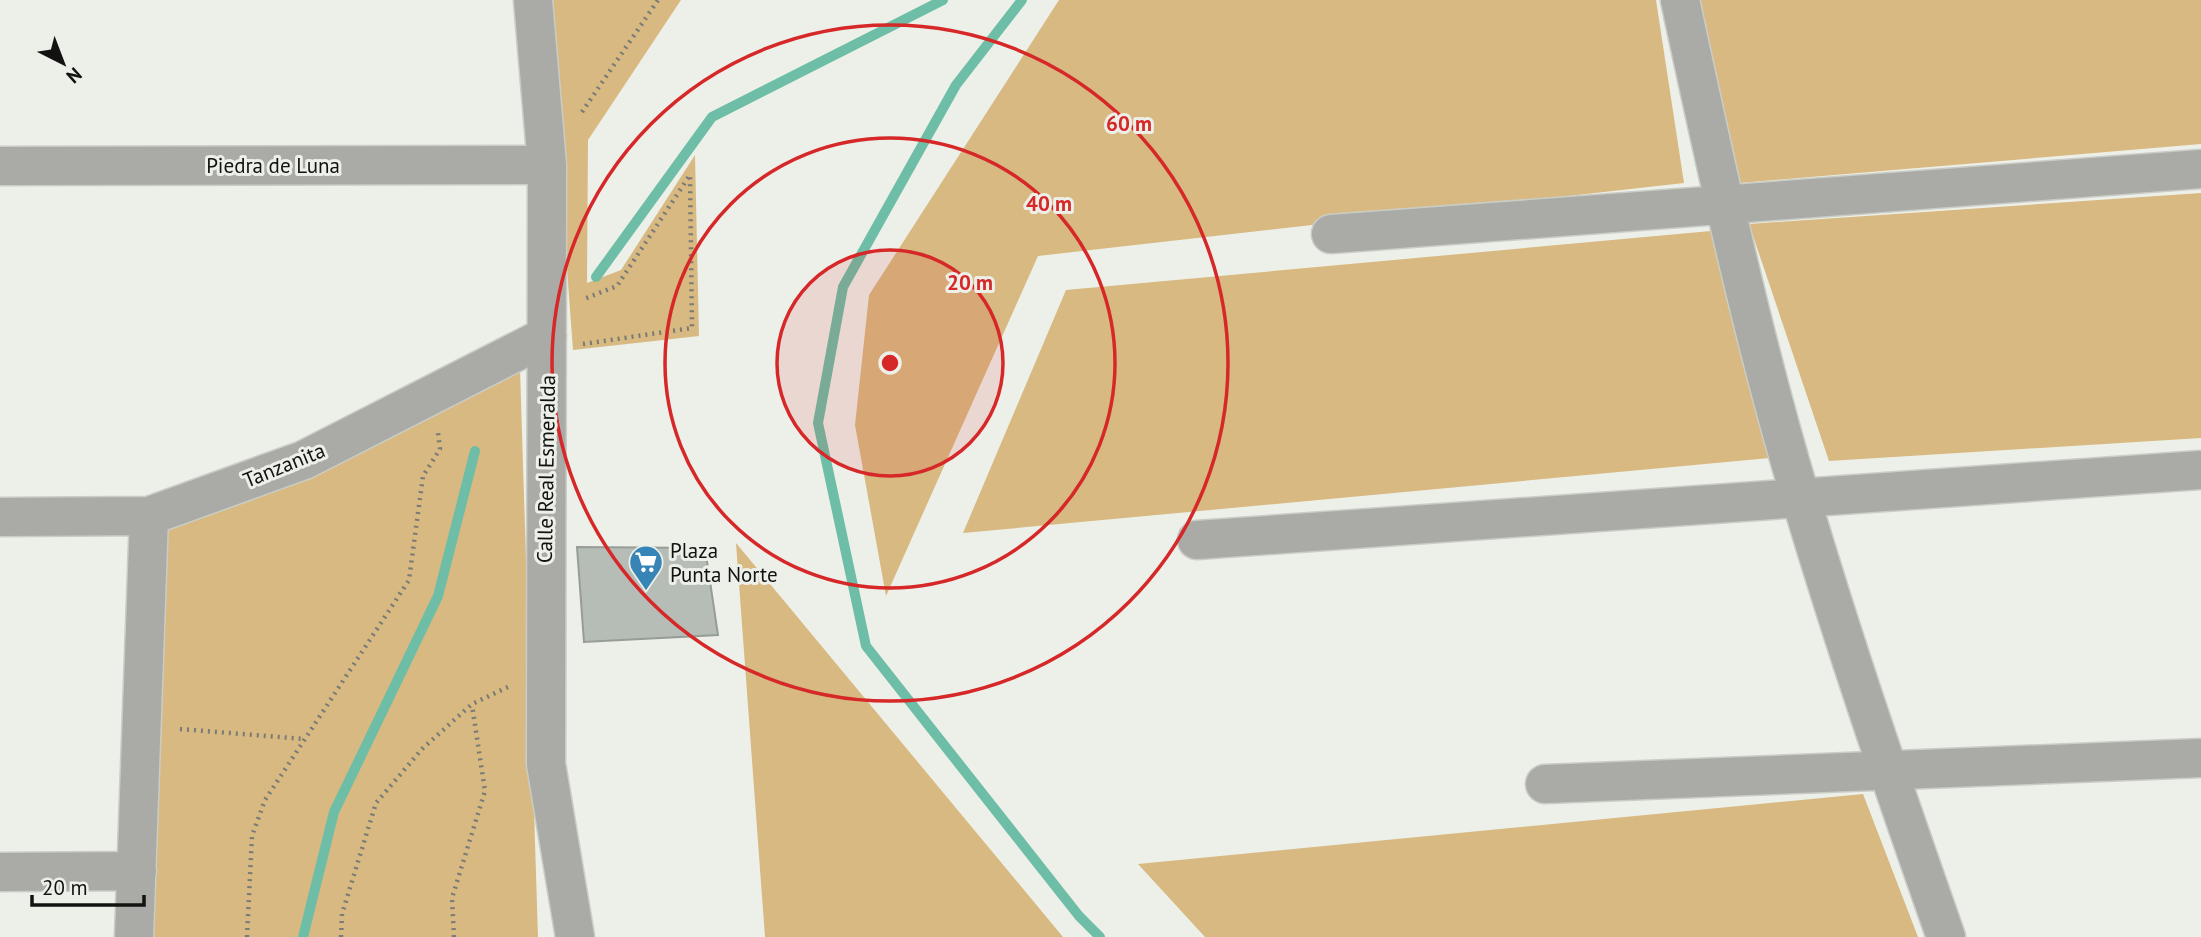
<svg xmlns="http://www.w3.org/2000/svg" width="2201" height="937" font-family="'PT Sans',sans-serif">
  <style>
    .green { fill: #d8b981 }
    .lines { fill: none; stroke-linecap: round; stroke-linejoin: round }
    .stream { stroke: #6ebda6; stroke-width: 10 }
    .building { fill: #b6bdb7; stroke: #969d97; stroke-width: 2 }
    .minor-casing { stroke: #cacdc6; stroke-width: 41 }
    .path { stroke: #797b76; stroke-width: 4.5; stroke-dasharray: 2 5; stroke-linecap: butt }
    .minor { stroke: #aaaaa7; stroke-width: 38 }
    .ring { fill: none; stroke: #d62828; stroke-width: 3.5 }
    .labels { text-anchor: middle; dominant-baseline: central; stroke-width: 6; stroke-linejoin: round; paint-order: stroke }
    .street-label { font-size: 21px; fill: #121311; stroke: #edf0e9 }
    .poi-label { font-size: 21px; fill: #121311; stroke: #edf0e9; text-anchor: start }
    .centre { fill: #d62828; stroke: #edf0e9; stroke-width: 3.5 }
    .ring-label { font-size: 21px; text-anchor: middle; font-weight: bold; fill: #d62828; stroke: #edf0e9; stroke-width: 6; stroke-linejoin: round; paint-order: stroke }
  </style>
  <rect width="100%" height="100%" fill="#edf0e9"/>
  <!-- green -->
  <path class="green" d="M547,0H681L588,140L587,283L621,270L695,155L699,336L573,350Z
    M1059,0H1656L1684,183L1038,256L886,596L855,425L869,295Z
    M1695,0H2201V144L1740,183Z
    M2201,193V438L1829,461L1749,224Z
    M1711,231L1770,458L963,533L1066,290Z
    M520,369L538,937H149L165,525Z
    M736,543L1063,937H765Z
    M1863,794L1918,937H1205L1138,864Z"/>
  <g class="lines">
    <!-- stream -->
    <path class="stream" d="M1022,0L956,85L843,287L818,423L866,646L1079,916L1100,937
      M596,277L712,117L943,0
      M303,937L334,812L438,596L475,451"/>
  </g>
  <!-- building -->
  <path class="building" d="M577,547L705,548L718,635L584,642Z"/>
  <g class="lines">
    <!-- minor casing -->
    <g class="minor-casing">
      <path id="minor" d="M533,0L547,165L546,764L575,937
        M1680,0C1716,167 1752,336 1801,499C1845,647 1895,792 1946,937
        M0,166L547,165
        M1331,234L2201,169
        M0,517L149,516L304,460L547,336
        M1197,540L2201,470
        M1545,784L2201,758
        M0,872L137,871
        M134,937L149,516"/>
    </g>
    <!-- path -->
    <path class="path" d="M582,112L658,0
      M583,344L692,328L690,175L617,286L584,299
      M180,729L304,739
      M247,937L252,836L265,800L409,580L423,476L440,449L438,433
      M341,937L342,914L376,803L422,749L472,704L508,687
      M454,937L452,898L485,791L472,705"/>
    <!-- minor -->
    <use href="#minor" class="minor"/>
  </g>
  <!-- distance rings -->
  <circle cx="890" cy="363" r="113" fill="#d62828" fill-opacity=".12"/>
  <g class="ring">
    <circle cx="890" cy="363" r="113"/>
    <circle cx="890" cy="363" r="225"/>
    <circle cx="890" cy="363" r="338"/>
  </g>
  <!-- icons -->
  <defs>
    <g id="supermarket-pin" transform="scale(1.75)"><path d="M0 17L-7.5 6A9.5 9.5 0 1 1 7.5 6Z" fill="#3784b7" stroke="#edf0e9"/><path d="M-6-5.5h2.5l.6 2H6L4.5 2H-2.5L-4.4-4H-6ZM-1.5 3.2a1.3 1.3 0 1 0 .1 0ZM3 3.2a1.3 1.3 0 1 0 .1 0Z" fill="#fff"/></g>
  </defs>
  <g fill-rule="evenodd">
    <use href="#supermarket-pin" x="646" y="562"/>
  </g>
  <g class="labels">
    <!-- street labels -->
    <g class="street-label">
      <text x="273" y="165">Piedra de Luna</text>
      <text transform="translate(284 465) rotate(-22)">Tanzanita</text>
      <text transform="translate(546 469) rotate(-89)">Calle Real Esmeralda</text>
    </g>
    <!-- poi labels -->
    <g class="poi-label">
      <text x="670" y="550">Plaza<tspan x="670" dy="24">Punta Norte</tspan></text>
    </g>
  </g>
  <circle cx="890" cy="363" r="10" class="centre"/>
  <g class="ring-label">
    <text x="1129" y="131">60 m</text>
    <text x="1049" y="211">40 m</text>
    <text x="970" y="290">20 m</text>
  </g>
  <!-- north arrow -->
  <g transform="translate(63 63) rotate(138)" stroke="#edf0e9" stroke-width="5" paint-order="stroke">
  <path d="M0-5L12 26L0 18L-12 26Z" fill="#121311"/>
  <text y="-10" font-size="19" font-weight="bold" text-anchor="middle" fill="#121311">N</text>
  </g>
  <!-- scale -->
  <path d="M32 895v10h112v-10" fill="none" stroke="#121311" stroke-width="3.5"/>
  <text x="42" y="895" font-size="21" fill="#121311" stroke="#edf0e9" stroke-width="5" paint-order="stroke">20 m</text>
</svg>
